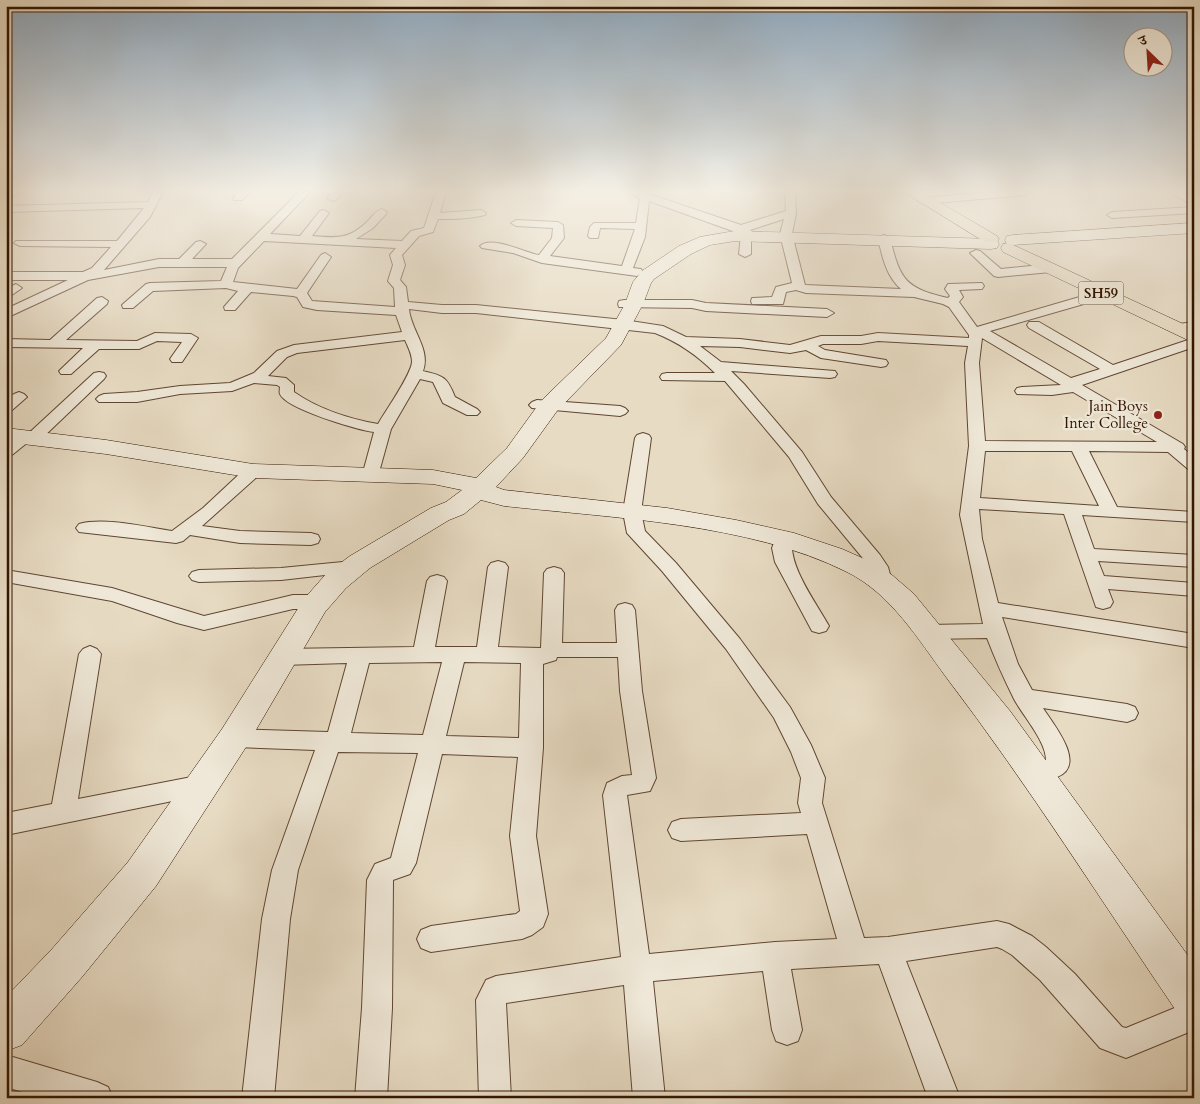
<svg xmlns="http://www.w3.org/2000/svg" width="1200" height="1104" font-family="Cardo,'Noto Serif Devanagari',serif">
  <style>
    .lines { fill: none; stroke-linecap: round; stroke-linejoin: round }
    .street-casing { stroke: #604631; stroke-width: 2 }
    .secondary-casing { stroke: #331500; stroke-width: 1 }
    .primary-casing { stroke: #331500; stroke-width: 1 }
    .street { fill: #efe8d8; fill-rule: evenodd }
    .secondary { fill: #efe8d8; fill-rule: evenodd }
    .primary { fill: #e7dbc3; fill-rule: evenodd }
    .poi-dot { fill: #8f2418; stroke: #efe8d8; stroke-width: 2 }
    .labels { text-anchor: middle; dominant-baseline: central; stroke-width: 4.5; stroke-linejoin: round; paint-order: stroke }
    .shield { fill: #efe8d8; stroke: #6b5441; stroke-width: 1 }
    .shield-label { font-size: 14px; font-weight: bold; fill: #331500 }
    .poi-label { font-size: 15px; fill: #331500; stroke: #efe8d8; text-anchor: end }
  </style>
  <rect width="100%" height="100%" fill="#e7dbc3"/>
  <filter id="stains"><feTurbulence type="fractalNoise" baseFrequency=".004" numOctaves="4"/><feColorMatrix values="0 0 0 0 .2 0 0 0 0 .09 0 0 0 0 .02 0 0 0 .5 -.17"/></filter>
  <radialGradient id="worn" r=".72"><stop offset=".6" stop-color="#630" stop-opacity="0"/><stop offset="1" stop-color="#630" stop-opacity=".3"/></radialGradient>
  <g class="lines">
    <!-- street casing -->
    <g class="street-casing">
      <path id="street" d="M8,192H19L6,202Z
        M153,192H163L150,217L104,270L159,259H179L196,242L200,241L206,244L192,259H232L299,192H310L270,234L300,236L320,211L324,210L329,213L312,236C336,238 348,240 367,222C372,217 375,211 382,209L387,212L386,214L373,228L356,239L402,241L411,231L424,228L436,192H446L440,213L481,210L486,213L485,215C469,219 454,219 438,219L433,232L419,236L402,255L405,265L400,280L406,287L408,302L442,305H476L624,320L663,326L686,337L740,339L790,345L821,336H861L878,333L969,338V335L949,307L943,304L914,297L806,293L796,290L786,292L783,304H752L751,301L752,298L772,297L776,287L792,283L780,234L784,219L750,230L759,236L757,238L751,239V254L745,257L739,254L741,234L649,201L645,237L633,268L641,269L643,272L637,276L542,263L513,253L482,248L480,246C491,235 526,253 539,255L552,238L553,228L516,226L511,223L516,220L558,222L563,225L564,238L550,256L622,266L635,229L600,228L598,238H590L588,236L590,227L594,223H636L640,198L628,192H643L741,225L786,211L785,192H795L796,213L792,234L805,285L901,289C886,276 882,256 878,238L884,235L890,238C900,280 905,288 948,298L950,296L945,289L948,284L982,283L984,286L982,289L959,290L963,297L959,302L977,327L1107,289H1115L1117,292L1115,295L990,331L1071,378L1100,369L1029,328L1027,325L1029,322H1039L1113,365L1194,338V347L1082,385L1183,444L1185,447L1184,449L1194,457V470L1188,469L1168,452L1089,451L1117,507L1194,512V522L1082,515L1094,549L1194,555V567L1098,561L1104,576L1194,583V596L1108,589L1113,602L1110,607L1103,609L1096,607L1064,514L979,509L982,539L998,603L1194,634V648L1002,617L1018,664L1032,690L1127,704L1135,707L1138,713L1135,719L1127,722L1043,708C1053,724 1088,765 1057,777C1046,781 1037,783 1026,780L1023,773L1026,766L1046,760C1046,741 1023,716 1014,699C1004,679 995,659 987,638L928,639L921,637L918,632L921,627L928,625L983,624L960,515L969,446L965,363L968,346L878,341L861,344H823L818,346L825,350L886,360L888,363L886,366L881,367L821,358L806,350L790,353L740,347L700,346L721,362L835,371L837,374L835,377L830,378L731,371L744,384L802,452L831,497L880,555L888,567L892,582L889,586L882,588L875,586L866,562L818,504L789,457L725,381L662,380L660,377L662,374L667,373H715C697,355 678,342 655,333L476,313H442L409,309C411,331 431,349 423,371C444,376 447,377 455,397L477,409L480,412L477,415H467L443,403L433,382L420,379L391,429L378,476L376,480H364L362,476L374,432C358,430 286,409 280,394C279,393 280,388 280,387L277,385L254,383L232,391L180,394L137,402H99L96,399L99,396L104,394L137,392L180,386L230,383L254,373L277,351L294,345L402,332L396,315L317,310L303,307L297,297L293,296L251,292L235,310H225L224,307L238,291L226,288L153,291L133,308H123L122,305L146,284L150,283L221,281L227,267H159L88,280L6,318V309L68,280H6V272H83L92,268L111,247L20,246L14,243L16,241H117L144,208L6,212V206L148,202ZM264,241L396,248L390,255L393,265L388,281L394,288L395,307L312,301L307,293L331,257L325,253L321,255L297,289L233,282L238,268ZM982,338L1061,385L1022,387L1017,388L1015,391L1017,394L1052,395L1073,392L1157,442L985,441L979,363ZM405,340C408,347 412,354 412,362C411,375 386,410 378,424C350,419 318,409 294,392V385L286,378L268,376L287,357L297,353ZM985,451H1072L1099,506L980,498Z
        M239,192H250L242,200H234L233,198Z
        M332,192H343L336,200L332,201L327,198Z
        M990,192H1031L1026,195L923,204L918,201L923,198Z
        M1169,192H1182L1194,199V206Z
        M1194,207V213L1112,218L1107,215L1112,212Z
        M976,250L980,251L1001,269L1051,264L1057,268L1051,272L998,277L994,276L972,255L970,253Z
        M16,284L22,288L6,299V289Z
        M102,297L108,301L107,304L66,340L137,341L155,333L191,334L198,338L182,362H172L170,359L182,342L157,341L139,349H99L71,374H61L59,371L83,348L6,347V339L50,340L97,298Z
        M624,300H692L706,303L827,309L834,313L827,317L706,311L692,308L619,307L618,304L619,301Z
        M1194,322V330L1184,331L1177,327L1179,324Z
        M99,372L104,373L106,376L104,379L39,441L28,442L12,455L6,457V444L18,434L29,433L94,373Z
        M19,392L24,394L27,397L11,411L6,413V400L14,394Z
        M537,400L620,406L625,408L628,411L625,414L620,416L532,408L529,405L532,402Z
        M643,433L649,435L651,438L641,512L645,531L676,563L740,639L790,707L811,745L825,778L822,803L864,938L888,937L997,921L1009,924L1032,936L1046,947L1075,974L1122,1027L1126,1028L1194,1000V1030L1126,1058L1100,1048L1040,980L1012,955L1002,949L997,947L906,961L960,1098H928L879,964L791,969L802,1030L798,1041L787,1045L776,1041L772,1030L763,971L653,981L665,1098H633L624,985L506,1003L511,1098H479L476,1000L486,980L496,976L621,957L603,795L607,783L622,776L632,775L620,691L618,657H557L556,660L543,664V748L536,836L548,914L543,927L532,935L522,939L431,952L421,948L417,939L421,930L431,926L516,914L520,911L510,836L518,757L442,754L416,863L410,874L393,880L392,1008L387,1098H355L362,1008L367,880L375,864L391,858L418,753L338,752L298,870L290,919L274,1098H242L262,919L272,870L315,750L234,747L226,744L222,738L226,732L234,729L328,732L347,663L282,665L274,662L271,657L274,652L282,649L414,647L427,581L430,577L437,575L444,577L447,581L435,647H477L488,567L491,563L498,561L505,563L508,567L498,647L541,648L544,573L547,569L554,567L561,569L564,573L562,643H617L615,610L618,605L625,603L632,605L635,610L642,691L656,778L650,791L627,795L649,954L775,942L837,939L807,834L681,841L672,838L668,830L672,822L681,819L801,813L798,803L801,778L791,752L774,718L726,649L662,571L627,533L623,512L635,438L637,435ZM442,662L423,735L351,733L369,663ZM464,662L521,663L519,738L446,736Z
        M253,466L259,467L261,471L259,475L202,526L240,531L311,533L318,535L320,539L318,543L311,545L240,543L190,535L183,541L176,543L79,532L76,528L79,524C105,517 145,527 172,531L203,508L247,467Z
        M784,533L791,535L793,539C786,563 817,604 829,626L826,631L819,633L812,631L775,562L772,548L777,535Z
        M353,561L360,563L363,567L360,571L281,580L199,582L192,580L189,576L192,572L199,570L281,568Z
        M6,570L112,588L204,616L293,595H317L324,597L327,602L324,607L317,609H293L204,630L177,623L112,601L6,582Z
        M90,646L97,649L101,654L78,799L202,775L211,778L214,785L211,792L202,795L6,835V813L52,804L79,654L83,649Z
        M6,1055L97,1082L108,1087L113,1098H43L6,1087Z"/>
    </g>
    <!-- secondary casing -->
    <g class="secondary-casing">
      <path id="secondary" d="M1194,223V233L1013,245L1007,244L1005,240L1007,236L1013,235Z
        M735,231L991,239L997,240L999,244L997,248L991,249L735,241L710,245L691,254L654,279L651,283L643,304L621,345L557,411L523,458L496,487L504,490L667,508L736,520L794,533L842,549L869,561L892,575L914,594L1010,711L1194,964V1021L1179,1015C1102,902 1029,786 946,677C918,639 891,594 847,572C749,523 612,518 504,506L481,500L464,514L449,520L370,568L346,588L325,612L246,747L156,886L82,977L22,1045L6,1051V997L52,949L128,862L222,729L304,599L326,574L350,556L431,508L446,502L462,490L433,484L253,478L106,454L6,442V428L106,440L253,464L433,470L476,478L507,448L541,401L606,338L625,304L633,282L642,271L679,246L700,237Z"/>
    </g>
    <!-- primary casing -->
    <g class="primary-casing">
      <path id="primary" d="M904,192H922L997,236L999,239L997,242H985Z
        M1009,243L1194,329V343L1003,252L1001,248L1003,244Z"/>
    </g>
    <!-- street -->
    <use href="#street" class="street"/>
    <!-- secondary -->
    <use href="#secondary" class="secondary"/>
    <!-- primary -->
    <use href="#primary" class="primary"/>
  </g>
  <!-- sky -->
  <linearGradient id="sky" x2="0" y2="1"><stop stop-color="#8fa9bf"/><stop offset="0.55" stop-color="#f4efe4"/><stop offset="1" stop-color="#f4efe4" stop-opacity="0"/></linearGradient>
  <rect width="1200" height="347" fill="url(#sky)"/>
  <!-- markers -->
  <circle class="poi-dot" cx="1158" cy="415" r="5"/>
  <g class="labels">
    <!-- shield labels -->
    <rect class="shield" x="1078.5" y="281.5" width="45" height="23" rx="4"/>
    <g class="shield-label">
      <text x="1101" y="293">SH59</text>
    </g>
    <!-- poi labels -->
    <g class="poi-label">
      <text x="1148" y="406">Jain Boys<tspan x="1148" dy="17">Inter College</tspan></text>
    </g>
  </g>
  <!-- margin -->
  <rect width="1200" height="1104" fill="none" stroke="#e7dbc3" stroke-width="25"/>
  <rect x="8" y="8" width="1185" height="1089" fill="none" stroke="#331500" stroke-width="2.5"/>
  <rect x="12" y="12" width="1175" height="1079" fill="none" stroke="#331500"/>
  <!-- north arrow -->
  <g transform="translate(1148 52) rotate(335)"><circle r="24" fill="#efe8d8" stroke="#a49482"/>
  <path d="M0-4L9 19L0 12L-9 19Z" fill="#8f2418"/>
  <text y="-8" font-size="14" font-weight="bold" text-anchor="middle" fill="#331500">उ</text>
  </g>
  <rect width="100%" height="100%" filter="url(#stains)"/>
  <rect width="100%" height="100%" fill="url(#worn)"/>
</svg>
